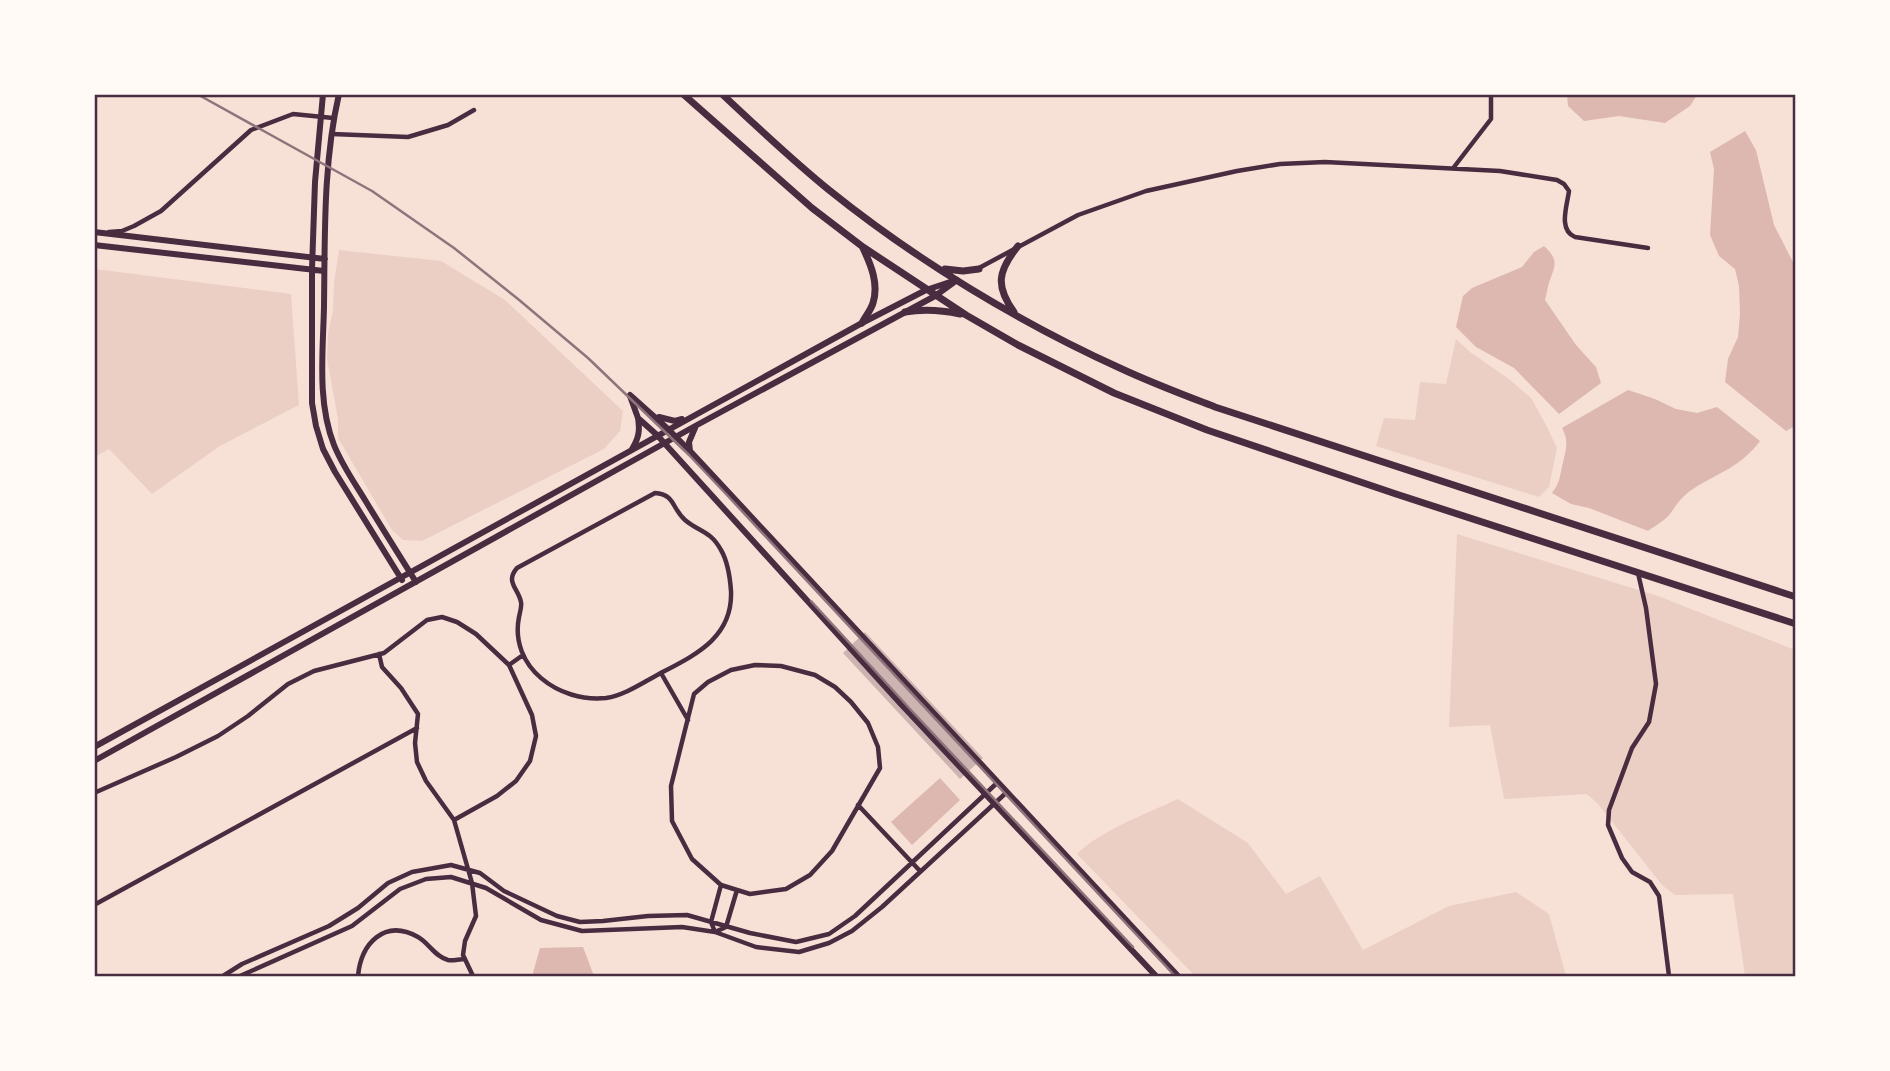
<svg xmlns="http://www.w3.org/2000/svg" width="1890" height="1071" font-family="Bitter,serif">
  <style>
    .green { fill: #ebcfc5 }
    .water { fill: #dcb8b0 }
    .building { fill: #ccb4b1 }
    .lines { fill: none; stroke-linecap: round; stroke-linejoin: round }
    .minor { stroke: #4a2c40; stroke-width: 4.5 }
    .tertiary { stroke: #4a2c40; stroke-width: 6 }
    .secondary { stroke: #4a2c40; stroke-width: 7 }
    .rail { stroke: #8f747c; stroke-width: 2.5 }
    .neatline { fill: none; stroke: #4a2c40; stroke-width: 2.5 }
  </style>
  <rect width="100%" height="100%" fill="#f7e1d7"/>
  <!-- green -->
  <path class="green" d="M339,250L441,261L505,300L623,411L620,431L604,449L422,541L403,540L392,530L338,438V419L327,359L328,333L333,311L334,283Z
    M95,269L291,294L299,405L220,446L152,494L109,449L95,457Z
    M1456,339L1470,352L1509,379L1531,398L1546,425L1557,448L1549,487L1539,497L1376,446L1384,418L1415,420L1420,382L1446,384Z
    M1457,534L1658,596L1795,650V976H1745L1733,894L1675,895L1662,885L1598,804L1587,794L1504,799L1490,725L1449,727Z
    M1178,799L1248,843L1286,894L1320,876L1363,950L1449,906L1516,892L1549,914L1566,976H1195L1077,854C1101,830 1146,814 1178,799Z"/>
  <!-- water -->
  <path class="water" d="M1567,95V94L1697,95L1690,106L1665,123L1619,116L1584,121L1568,106Z
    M1745,131L1756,150L1774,225L1795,266V426L1786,431L1725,382L1728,359L1738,337L1740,314L1739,286L1735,269L1719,256L1710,235L1714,169L1710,152Z
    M1544,246C1556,257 1557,263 1551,277C1548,284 1547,292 1545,300L1576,345L1596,367L1601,383L1559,414L1514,368L1476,347L1456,327L1463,296L1472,288L1522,267L1534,252Z
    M1628,390L1655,399L1676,409L1697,413L1717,407L1760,441C1742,466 1718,473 1693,489C1682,496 1677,504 1670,514C1664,521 1655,526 1648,531L1589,508L1571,504L1552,493C1560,482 1559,480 1562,467C1565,452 1570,442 1562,428Z
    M940,778L960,800L912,845L891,822Z
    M583,947L594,976H532L540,948Z"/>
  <!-- building -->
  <path class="building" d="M865,632L983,758L960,779L843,653Z"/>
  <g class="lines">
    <!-- minor -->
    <path class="minor" d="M332,134L408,137L448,125L474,110
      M1454,167L1491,119V94
      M109,232L122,231L134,226L161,211L251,130L293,114L333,118
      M979,268L1078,215L1146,191L1237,171L1280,164L1325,162L1500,171L1557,180L1564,184L1569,191C1567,206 1558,230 1575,237L1648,248
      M655,493C675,494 672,509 685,520C699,532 710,530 721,550C728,562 730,577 731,591C733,638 695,655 659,674C642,683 625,695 606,698C559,703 509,667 519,617C520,612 522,606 521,602C518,588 505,582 517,568Z
      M1638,573L1646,608L1656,684L1649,722L1632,748L1609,810L1608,825L1622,858L1632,872L1650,882L1659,896L1669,976
      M379,654L382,667L401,688L418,714L415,743L417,762L426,781L454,820L472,883L476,916L465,941L463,955L473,976
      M509,665L523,655
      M755,665L781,666L815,675L835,687L851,702L868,723L878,747L880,768L832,851L810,875L786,889L750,894L721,885L692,859L672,821L671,786L694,694L708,682L731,670Z
      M661,673L688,720
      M94,793L176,757L218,736L248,716L288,684L314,671L384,653L427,620L442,617L457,622L476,634L509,665L532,715L536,736L530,761L516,781L497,796L454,820
      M858,805L920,871
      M721,885L711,922L715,932L726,927L737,890
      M94,905L417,728
      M223,976L242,964L329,926L358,908L388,883L412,872L451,865L480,873L504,891L557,916L580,922L603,921L648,916L687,915L750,933L796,942L829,934L855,916L998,782
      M240,976L352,926L400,889L426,879L451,877L486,888L541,920L582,931L682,927L715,932L756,947L799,952L829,943L852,931L882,907L1007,792
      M358,976C361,944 384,918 418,937C429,943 435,957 448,960C453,961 459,959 465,959"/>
    <!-- tertiary -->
    <path class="tertiary" d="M323,94L315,182L312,269V403L316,426L323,449L335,472L402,580
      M339,94C323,163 325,237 324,307C323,352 317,402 334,445C342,465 354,482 365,500C382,528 399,555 416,582
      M94,232L325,259
      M94,245L324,271
      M630,395L668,429L691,452L1178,976
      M630,396L638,418L657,435L900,703L1156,976
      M659,417L675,421L682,419
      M632,449C639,438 640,430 638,418
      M690,451L689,442L695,428
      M94,747L862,323L926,290L950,282
      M94,761L697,425L935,296L957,280"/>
    <!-- secondary -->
    <path class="secondary" d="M683,94L812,208L863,247L966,315L1018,345L1114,393L1207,430L1396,494L1796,624
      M722,94C757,127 792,160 829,190C916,260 1020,323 1122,369C1152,383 1184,395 1215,407L1796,597
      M945,269L963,271L979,269
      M905,312C924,309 941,310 960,314
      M1014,312C995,286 998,271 1018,246
      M862,323C865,317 871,310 873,303C879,284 871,265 863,248"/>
    <!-- rail -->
    <path class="rail" d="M197,94L372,191L454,248L518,299L588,358L689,455L726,494L1175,976
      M811,601L910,709L1133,947"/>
  </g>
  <!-- border -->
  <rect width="1890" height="1071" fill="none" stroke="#fffaf5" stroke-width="192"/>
  <rect x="96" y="96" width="1698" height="879" class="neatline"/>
</svg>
